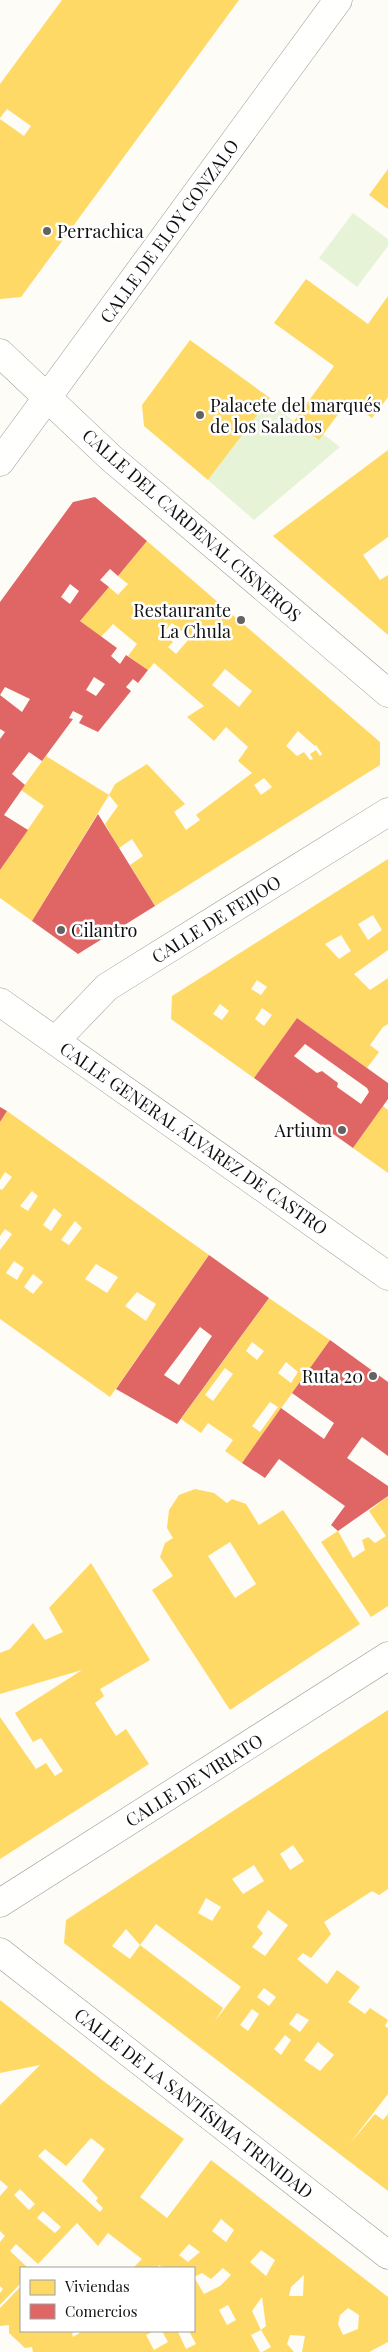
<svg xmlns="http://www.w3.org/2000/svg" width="388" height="2352" font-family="'Playfair Display',serif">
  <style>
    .green { fill: #e7f3d7 }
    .homes { fill: #ffd966; fill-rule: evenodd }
    .shops { fill: #e06666; fill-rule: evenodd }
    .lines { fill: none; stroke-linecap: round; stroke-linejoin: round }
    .minor-casing { stroke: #979795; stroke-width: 29 }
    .minor { stroke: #fffffe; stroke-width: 28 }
    .poi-dot { fill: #646362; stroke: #fff; stroke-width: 2 }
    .labels { text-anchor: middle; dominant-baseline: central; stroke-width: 5; stroke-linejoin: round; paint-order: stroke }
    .poi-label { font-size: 18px; fill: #111; stroke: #fff; text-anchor: start }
    .street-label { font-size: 18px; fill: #111; stroke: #fff }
  </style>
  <rect width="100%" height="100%" fill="#fdfcf7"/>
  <!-- green -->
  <path class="green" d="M353,213L388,239V246L357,287L319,258Z
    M267,401L319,440L323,434L340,447L254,520L208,480Z"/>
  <!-- homes -->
  <path class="homes" d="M62,0H239L21,297L0,299V119L24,136L31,126L7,109L0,118V84Z
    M388,169V209L369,195Z
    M306,279L368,324L388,296V397L372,418L348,401L319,440L294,421L334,366L274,323Z
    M190,340L270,398L208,480L144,426L142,405Z
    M388,450V537L363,555L380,580L388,575V635L273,536Z
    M147,541L380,742V765L155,906L130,865L143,856L132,839L119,848L105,824L118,806L109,795L115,784L147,764L185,804L174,812L186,830L200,820L196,815L252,773L238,761L248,747L226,727L214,741L187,717L204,706L154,663L148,670L128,656L137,644L113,624L101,637L80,621L109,587L118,595L128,584L118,576ZM172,623L190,638L176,654L168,647L173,642L163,633ZM225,669L252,691L239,707L212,685ZM298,731L315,746L316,745L322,754L320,756L316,750L310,754L313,759L310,760L304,752L297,756L286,746ZM264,778L272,787L261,795L254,785Z
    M46,756L109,795L32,921L0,898V870L44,806L21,790Z
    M388,859V950L354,974L370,990L388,978V1024L383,1027L370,1045L379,1052L367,1068L297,1018L254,1078L171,1019L172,996ZM373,915L382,930L368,940L358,924ZM341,935L351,951L339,959L325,944ZM257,980L267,987L261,995L251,989ZM220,1004L229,1011L222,1020L213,1014ZM262,1008L272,1015L264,1026L255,1019Z
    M383,1106L388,1110V1173L353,1148Z
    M7,1111L209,1255L110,1397L0,1319V1250L12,1234L5,1229L0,1236V1189L2,1190L12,1177L5,1172L0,1180V1122ZM32,1191L38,1196L28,1211L20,1206ZM54,1208L62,1215L51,1231L43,1225ZM75,1221L82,1228L69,1245L61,1240ZM14,1261L24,1268L17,1280L6,1273ZM96,1264L118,1277L107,1293L85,1279ZM33,1274L43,1282L33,1294L24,1287ZM137,1292L156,1304L146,1321L125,1306Z
    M269,1298L330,1340L242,1463L225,1451L233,1440L208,1423L201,1433L181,1419ZM252,1342L264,1351L257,1360L246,1351ZM286,1362L298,1372L291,1383L278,1373ZM225,1368L233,1374L213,1401L205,1395ZM270,1402L278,1407L260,1432L252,1426Z
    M195,1489L214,1493L227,1503L232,1499L246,1504L259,1525L283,1510L360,1624L230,1710L152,1590L173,1576L160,1557L165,1543L173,1538L167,1528L169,1510L179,1495ZM230,1542L256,1584L235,1598L208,1556Z
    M388,1496V1606L371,1617L321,1542L338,1531L353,1558L365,1550L362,1540L368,1537L375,1543L386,1536L369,1511Z
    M91,1563L150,1660L100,1689L104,1696L95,1703L116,1736L126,1729L149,1764L0,1859V1717L36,1769L46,1763L55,1776L63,1771L41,1738L33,1742L15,1713L82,1670L0,1694V1653L10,1649L33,1623L45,1640L63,1632L49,1608Z
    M388,1710V1889L379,1895L372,1891L324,1922L331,1934L311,1958L303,1953L297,1959L327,1984L337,1970L360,1987L348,2002L365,2014L370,2008L388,2020L385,2026L388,2028V2094L350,2143L375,2114L383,2120L388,2114V2191L64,1943L66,1920ZM293,1845L304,1861L290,1870L280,1854ZM254,1865L264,1881L243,1894L232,1879ZM206,1898L221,1907L212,1921L198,1913ZM268,1910L288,1925L265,1956L252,1947L263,1933L257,1927ZM156,1924L241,1987L215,2021L223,2008L140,1945L130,1959L112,1946L126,1929L140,1945ZM264,1988L276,1997L269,2006L257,1997ZM252,2009L259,2014L248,2031L240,2025ZM297,2013L309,2020L300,2032L289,2024ZM285,2035L291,2040L281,2055L274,2049ZM318,2042L334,2055L320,2071L304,2060Z
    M0,2000L106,2083L184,2139L140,2197L167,2218L211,2160L388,2297V2342L369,2352H302L305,2336L290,2335L287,2344L294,2352H262L271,2347L261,2330L266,2326L262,2297L252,2311L261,2330L251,2335L260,2352H33L32,2347L25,2348L9,2333V2325L0,2326V2308L21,2286V2331H74L72,2334L73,2337L83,2331H154L146,2335L154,2350L168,2342L162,2331H180L178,2332L186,2349L196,2344L189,2331H194V2268H163L159,2265L157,2268H133L142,2259L108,2233L98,2246L77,2223L38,2264L16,2244L10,2251L28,2268H21V2283L0,2305V2293L3,2289L0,2286V2242L5,2236L0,2231V2196L8,2187L0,2180V2105L40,2065L0,2073ZM91,2138L105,2149L82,2181L98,2198L96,2201L103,2208L100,2212L38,2156L45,2149L66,2166ZM20,2189L35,2204L29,2210L14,2195ZM43,2211L61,2227L55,2233L37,2218ZM221,2219L234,2230L226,2242L212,2231ZM189,2244L200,2252L188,2262L179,2255ZM261,2250L275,2260L266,2276L250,2262ZM223,2268L231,2275L220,2286L204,2294L194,2277L202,2273L211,2279ZM304,2275L303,2296H289L291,2287ZM228,2305L236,2320L227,2325L219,2310ZM348,2308L359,2315L358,2329L343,2335L338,2324L340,2315Z"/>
  <!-- shops -->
  <path class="shops" d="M95,497L147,541L118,576L110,569L100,580L109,587L80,621L117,648L111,656L120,664L126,655L148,670L138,683L133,679L126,687L131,691L98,732L79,723L83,716L73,711L69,718L73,719L42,761L29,752L12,774L25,785L4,815L28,830L0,870V739L5,732L0,729V602L73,502ZM70,584L79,591L70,604L61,597ZM94,677L105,684L96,696L86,690ZM5,687L30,699L22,712L0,695Z
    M98,814L155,906L78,954L32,921Z
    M297,1018L388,1083V1099L353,1148L254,1078ZM305,1044L367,1088L369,1092L361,1104L337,1087L338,1083L322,1071L317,1073L294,1056Z
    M0,1107L7,1111L0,1122Z
    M209,1255L269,1298L177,1424L116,1389ZM200,1327L212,1336L179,1385L164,1375Z
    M330,1340L388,1382V1456L362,1437L347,1458L388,1486V1496L338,1531L331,1525L345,1506L279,1459L265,1478L242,1463L281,1408L324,1439L334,1423L292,1393Z"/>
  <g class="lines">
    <!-- minor casing -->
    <g class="minor-casing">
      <path id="minor" d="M0,353L111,458L388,693
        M0,462L338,0
        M0,1002L388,1276
        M56,1040L107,987L388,812
        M0,1903L388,1656
        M0,1952L388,2255"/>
    </g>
    <!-- minor -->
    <use href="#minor" class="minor"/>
  </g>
  <!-- markers -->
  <g class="poi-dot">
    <circle cx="47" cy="231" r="5"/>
    <circle cx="200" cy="415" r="5"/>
    <circle cx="241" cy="620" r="5"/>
    <circle cx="61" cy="930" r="5"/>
    <circle cx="342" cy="1130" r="5"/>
    <circle cx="373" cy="1376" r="5"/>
  </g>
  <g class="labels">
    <!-- poi labels -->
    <g class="poi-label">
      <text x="57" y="231">Perrachica</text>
      <text x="210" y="405">Palacete del marqués<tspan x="210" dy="21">de los Salados</tspan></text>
      <text x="231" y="610" text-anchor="end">Restaurante<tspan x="231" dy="21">La Chula</tspan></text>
      <text x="71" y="930">Cilantro</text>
      <text x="332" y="1130" text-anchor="end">Artium</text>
      <text x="363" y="1376" text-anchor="end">Ruta 20</text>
    </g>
    <!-- street labels -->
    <g class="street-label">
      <text transform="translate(169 231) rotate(-54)">CALLE DE ELOY GONZALO</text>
      <text transform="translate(192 525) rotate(41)">CALLE DEL CARDENAL CISNEROS</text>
      <text transform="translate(216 919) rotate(-32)">CALLE DE FEIJOO</text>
      <text transform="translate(194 1138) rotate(35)">CALLE GENERAL ÁLVAREZ DE CASTRO</text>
      <text transform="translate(194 1780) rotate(-32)">CALLE DE VIRIATO</text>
      <text transform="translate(194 2103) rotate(38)">CALLE DE LA SANTÍSIMA TRINIDAD</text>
    </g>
  </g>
  <!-- legend -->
  <rect x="20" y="2267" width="175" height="65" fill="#ffffff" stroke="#a0a0a0"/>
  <rect x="30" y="2280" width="25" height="15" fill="#ffd966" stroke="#a0a0a0"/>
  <text x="65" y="2292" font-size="15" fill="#111111">Viviendas</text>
  <rect x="30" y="2304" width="25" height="15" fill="#e06666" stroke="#a0a0a0"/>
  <text x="65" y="2317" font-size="15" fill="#111111">Comercios</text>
</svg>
